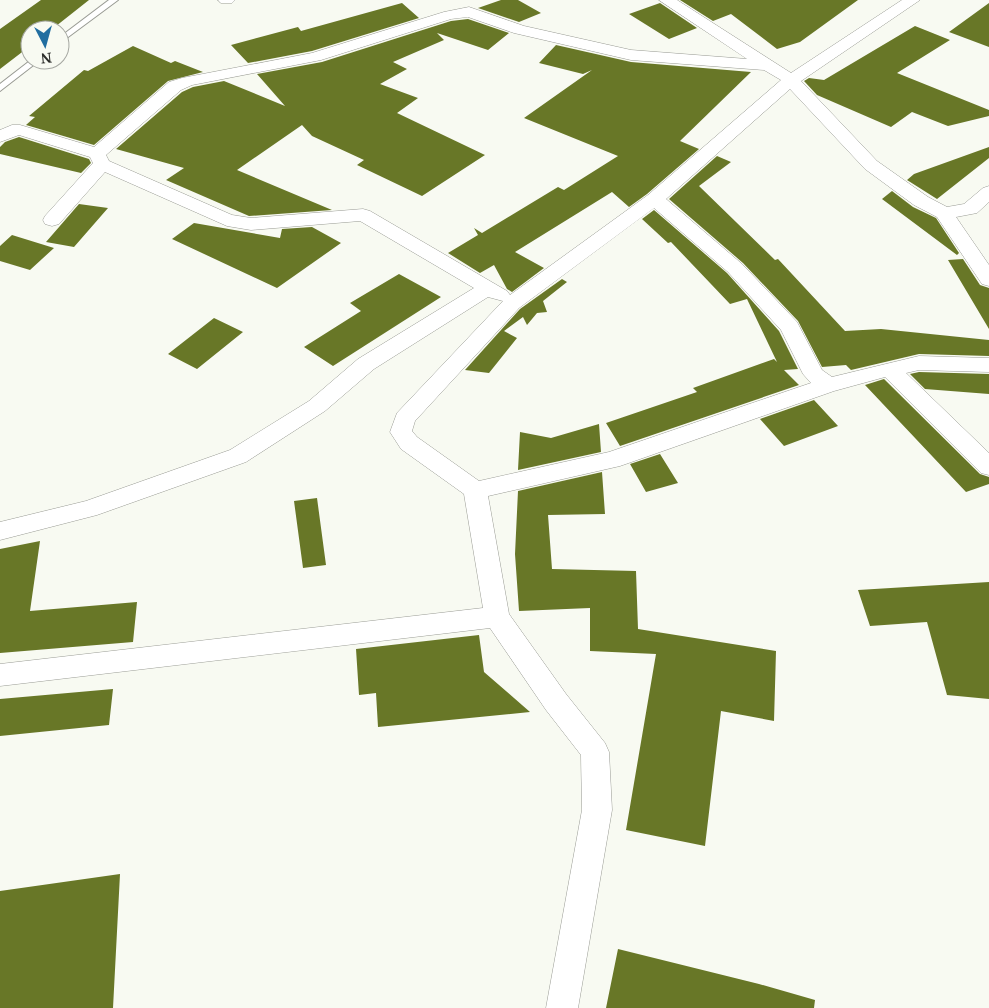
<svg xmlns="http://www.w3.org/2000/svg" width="989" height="1008" font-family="'Noto Serif',serif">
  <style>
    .building { fill: #687727 }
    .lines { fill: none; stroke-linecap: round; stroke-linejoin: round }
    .service-casing { stroke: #999b94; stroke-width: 2 }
    .minor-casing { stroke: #999b94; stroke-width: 1 }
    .service { fill: #fff; fill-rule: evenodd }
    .minor { fill: #fff; fill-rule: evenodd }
  </style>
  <rect width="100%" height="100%" fill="#f8faf2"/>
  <!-- building -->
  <path class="building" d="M41,0H89L51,30H30V46L0,69V29Z
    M501,0H518L541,13L519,22L478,8Z
    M680,0H858L800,42L777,49L731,14L713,21Z
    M402,3L419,18L312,51L248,63L231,45L298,27L301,31Z
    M660,3L697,28L669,39L629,14Z
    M989,3V47L949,32Z
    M468,19L509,33L488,50L437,33L444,40L393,62L407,69L380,84L418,98L397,113L485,155L422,196L357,165L364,160L312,136L302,125L237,170L332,210L249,216L166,180L184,168L116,149L182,92L193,87L224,81L285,106L257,74L322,62L451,21Z
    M915,26L950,40L897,73L989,110V116L948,126L912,112L891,127L817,95L804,81L809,78L824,80Z
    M556,45L631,62L751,72L680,141L699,149L647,194L629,207L612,192L515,252L544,268L512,292L507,289L494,265L480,273L448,253L478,235L474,228L482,233L558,187L564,190L618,156L524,118L592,70L583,74L539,63Z
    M133,46L171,63L175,61L203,72L168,81L94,145L26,125L35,117L29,116L84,70L88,71Z
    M19,137L89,159L91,163L81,173L0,154V147L5,142Z
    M989,147V158L937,199L907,180L914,174Z
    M717,156L731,162L699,186L775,260L778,259L845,331L881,329L989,340V356L919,354L851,370L846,365L822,367L798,321L743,263L669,199Z
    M892,191L913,207L936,218L959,253L957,255L882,199Z
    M79,204L108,208L74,247L46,242Z
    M654,210L727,273L779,331L798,369L784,370L799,385L620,446L606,423L697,392L693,388L774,359L777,362L747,299L730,304L671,242L668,243L642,219Z
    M194,223L280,238L282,229L312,227L341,243L277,288L172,239Z
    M12,235L54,248L30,270L0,261V246Z
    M963,259L980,285L989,288V329L948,260Z
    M399,274L441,297L333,366L304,347L361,311L350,303Z
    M562,279L567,282L543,301L547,312L537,313L527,325L523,317L504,331L517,338L489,373L465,370L520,309Z
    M214,318L243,332L197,369L168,354Z
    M919,372L989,374V394L925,389L910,374Z
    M884,379L980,474L989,477V484L966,492L865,385Z
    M814,400L838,426L784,446L760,419Z
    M599,424L601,452L518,470L520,432L551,438Z
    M660,454L678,483L646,492L630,464Z
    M602,472L605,514L548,515L552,569L636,571L638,629L776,651L774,721L721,711L705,846L626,830L656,654L590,651V608L519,611L515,554L518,491Z
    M317,498L326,565L303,568L294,501Z
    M40,541L30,611L137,602L133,642L0,653V549Z
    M989,582V699L947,695L927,622L870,626L858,590Z
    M479,635L484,672L530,712L378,727L376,693L359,695L356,649Z
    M113,689L109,725L0,736V699Z
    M120,874L113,1008H0V891Z
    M618,949L759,984L815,1000L814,1008H606Z"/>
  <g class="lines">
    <!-- service casing -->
    <g class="service-casing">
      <path id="service" d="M109,0H118L60,43V37Z
        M31,60H40L0,91V84Z"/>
    </g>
    <!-- minor casing -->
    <g class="minor-casing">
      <path id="minor" d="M218,0H235L232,3H221Z
        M659,0H677L791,73L902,0H920L801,81L877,161L928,197L947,207L964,204L983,188L989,186V202L977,213L956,217L989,265V286L982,284L937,217L914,205L865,169L790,89L666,199L742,264L797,322L822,370L832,377L919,356L989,358V372L919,370L906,373L989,453V475L981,473L885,377L834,391L620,466L488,496L509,614L566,694L605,743L609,752L612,810L578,1008H546L582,810L581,755L546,710L490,628L0,686V664L483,608L464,494L401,449L390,432L397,413L503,301L488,297L374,369L325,411L246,462L97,515L0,540V522L86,501L230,450L309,401L358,359L474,288L360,221L251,230L227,226L105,172L59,224L52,226L45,224L43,220L45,216L93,163L90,157L19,135L0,142V130L12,125H20L94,147L169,82L182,78L312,53L444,12L469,7L524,26L631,50L747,59ZM468,17L514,33L631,60L764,70L781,80L648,195L510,295L507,291L370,211L363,209L251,218L232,215L109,161L106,155L181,90L192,85L321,60L451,19ZM654,208L728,272L781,330L803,374L811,383L609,452L479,481L417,437L412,431L415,421L519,308Z"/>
    </g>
    <!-- service -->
    <use href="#service" class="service"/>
    <!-- minor -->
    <use href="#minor" class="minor"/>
  </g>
  <!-- north arrow -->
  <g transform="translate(45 45) rotate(174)"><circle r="24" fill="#f8faf2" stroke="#a6a8a2"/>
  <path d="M0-4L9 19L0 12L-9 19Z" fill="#216ea0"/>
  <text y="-8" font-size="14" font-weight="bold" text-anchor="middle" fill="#2c2d2a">N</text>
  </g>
</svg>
